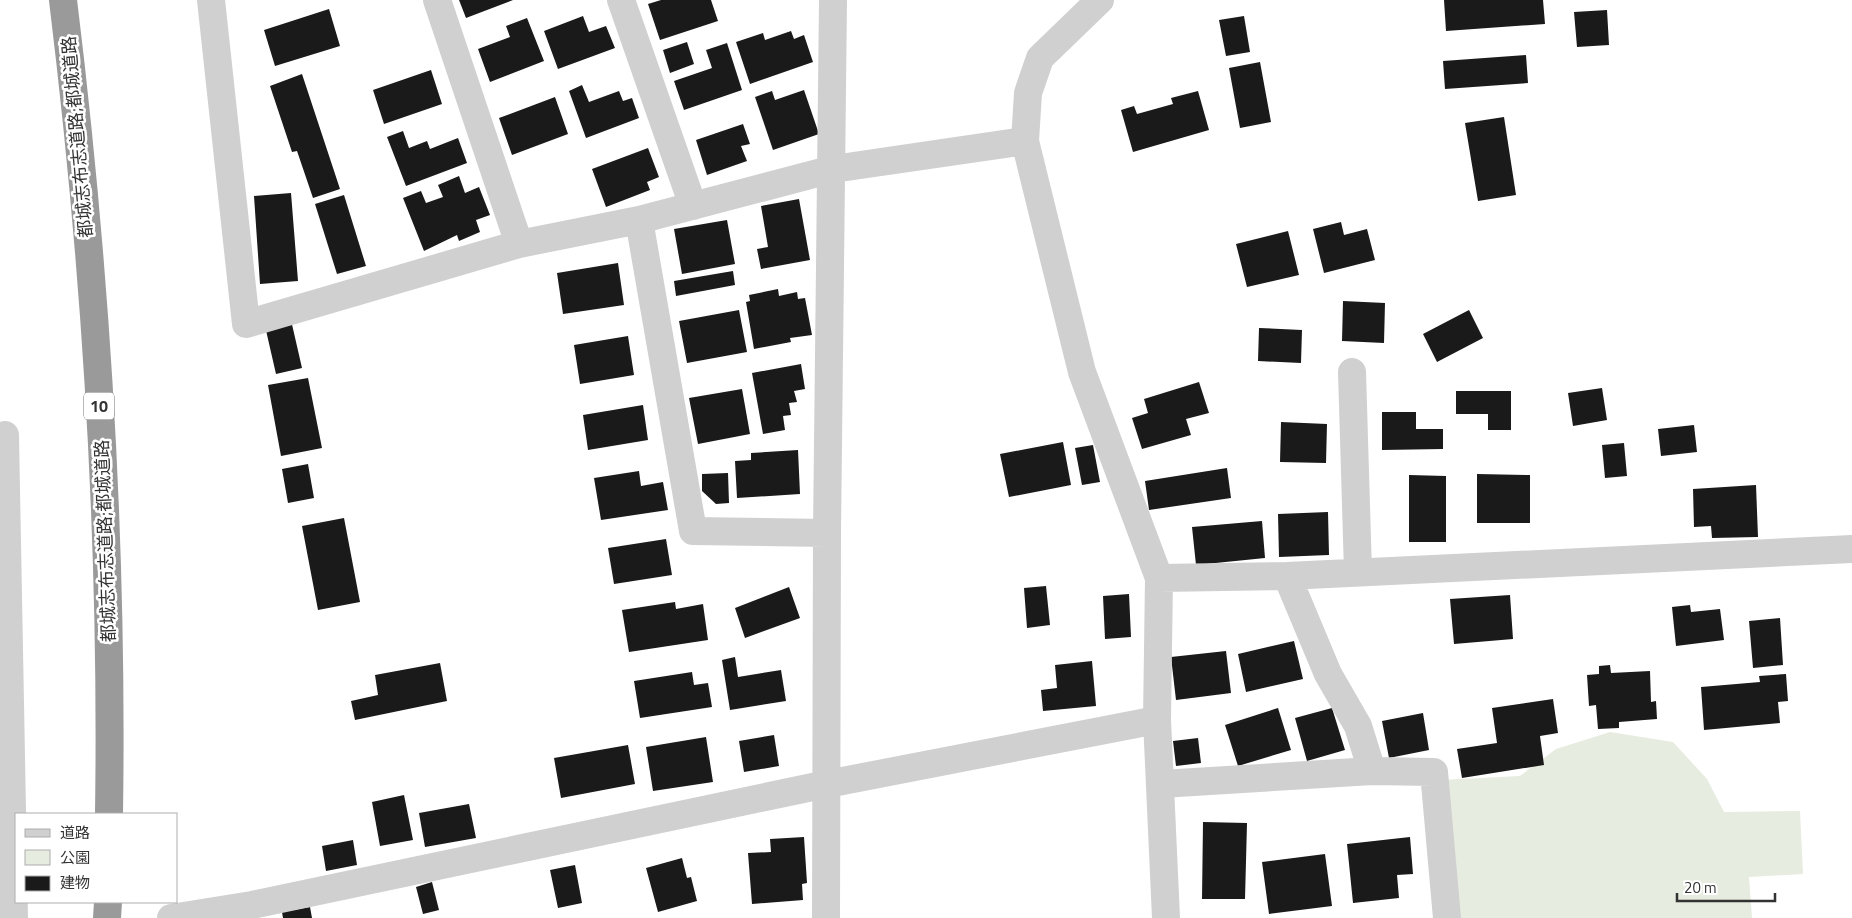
<svg xmlns="http://www.w3.org/2000/svg" width="1852" height="918" font-family="'Titillium Web','Noto Sans JP',sans-serif">
  <style>
    .green { fill: #e6ecdf }
    .building { fill: #1a1a1a }
    .lines { fill: none; stroke-linecap: round; stroke-linejoin: round }
    .street { stroke: #d0d0d0; stroke-width: 28 }
    .highway { stroke: #9a9a9a; stroke-width: 28 }
    .labels { text-anchor: middle; dominant-baseline: central; stroke-width: 5; stroke-linejoin: round; paint-order: stroke }
    .shield { fill: #fff; stroke: #707070; stroke-width: 1 }
    .shield-label { font-size: 16px; font-weight: bold; fill: #333 }
    .street-label { font-size: 18px; fill: #333; stroke: #fff }
  </style>
  <rect width="100%" height="100%" fill="#fff"/>
  <!-- green -->
  <path class="green" d="M1610,732L1673,742L1707,779L1724,812L1800,811L1803,874L1749,877L1752,918H1457L1440,780L1520,776L1556,749Z"/>
  <!-- building -->
  <path class="building" d="M459,0H513L466,18Z
    M661,0H711L718,21L660,40L648,4Z
    M1444,0H1543L1545,24L1446,31Z
    M329,9L340,46L275,66L264,30Z
    M1607,10L1609,45L1577,47L1574,12Z
    M583,16L589,32L606,26L615,48L558,69L544,31Z
    M1244,16L1250,52L1226,56L1219,20Z
    M527,18L544,61L490,82L478,49L510,37L506,26Z
    M791,31L794,39L804,35L813,62L750,84L736,42L763,33L765,40Z
    M687,42L694,64L670,73L663,50Z
    M727,43L742,90L684,110L674,81L712,68L706,50Z
    M1526,55L1528,83L1445,89L1443,61Z
    M1260,62L1271,122L1240,128L1229,68Z
    M431,70L442,104L384,124L373,90Z
    M302,74L340,189L313,198L297,151L292,152L270,86Z
    M582,85L589,102L619,91L623,101L632,98L639,118L586,138L569,91Z
    M804,90L819,134L773,150L755,97L772,91L775,100Z
    M1198,91L1209,130L1133,152L1121,110L1134,106L1137,114L1173,104L1171,98Z
    M555,97L568,134L512,155L499,118Z
    M1504,117L1516,195L1478,201L1465,123Z
    M743,124L750,144L741,146L747,161L707,175L696,140Z
    M403,131L409,148L427,141L430,149L458,138L467,163L406,186L387,137Z
    M648,148L659,177L647,182L650,190L606,207L592,169Z
    M459,176L465,193L479,187L490,215L476,220L480,232L459,241L457,235L424,251L403,198L421,191L426,203L443,197L438,185Z
    M291,193L298,281L260,284L254,196Z
    M344,195L366,266L337,274L315,204Z
    M799,199L810,260L761,269L757,249L768,247L761,206Z
    M727,220L735,264L682,274L674,229Z
    M1341,222L1344,235L1367,229L1375,260L1324,273L1313,229Z
    M1288,231L1299,275L1247,287L1236,244Z
    M618,263L624,305L563,314L557,273Z
    M733,271L735,285L676,296L674,281Z
    M778,289L779,296L797,292L798,299L805,298L812,335L790,338L791,342L754,349L746,302L750,301L749,295Z
    M1343,301L1385,303L1384,343L1342,341Z
    M739,310L747,352L687,363L679,321Z
    M1469,310L1483,338L1437,362L1423,334Z
    M291,320L302,368L276,374L265,326Z
    M1259,328L1302,330L1301,363L1258,361Z
    M628,336L634,375L580,384L574,345Z
    M801,364L805,389L794,391L797,402L789,403L791,415L783,416L785,430L763,434L752,373Z
    M308,378L322,448L281,456L268,385Z
    M1199,382L1209,413L1186,419L1191,435L1142,449L1132,418L1148,413L1144,399Z
    M1602,388L1607,420L1573,426L1568,393Z
    M742,389L750,434L698,444L689,398Z
    M1456,391H1511V430H1488V414H1456Z
    M643,405L648,440L588,450L583,415Z
    M1382,412H1416V429H1443V449L1382,450Z
    M1281,422L1327,424L1326,463L1280,462Z
    M1694,425L1697,452L1661,456L1658,429Z
    M1063,442L1071,485L1009,497L1000,454Z
    M1624,443L1627,476L1605,478L1602,445Z
    M1093,445L1100,482L1082,485L1075,448Z
    M798,450L800,494L737,498L735,461L751,460V453Z
    M308,464L314,498L288,503L282,469Z
    M1227,468L1231,498L1149,510L1145,481Z
    M639,471L641,486L663,482L668,510L601,520L594,478Z
    M728,473L729,503L716,504L702,491V474Z
    M1477,474L1530,475V523H1477Z
    M1409,475L1446,476V542H1409Z
    M1756,485L1758,537L1712,538L1711,526L1694,527L1693,489Z
    M1328,512L1329,555L1279,557L1278,514Z
    M344,518L360,602L318,610L302,526Z
    M1262,521L1265,558L1196,565L1192,527Z
    M666,539L672,575L614,584L608,548Z
    M1046,586L1050,625L1027,628L1024,588Z
    M789,587L800,618L745,638L735,608Z
    M1129,594L1131,637L1105,639L1103,596Z
    M1510,595L1513,639L1454,644L1450,599Z
    M675,602L676,609L703,604L708,640L629,652L622,610Z
    M1690,605L1691,612L1720,609L1724,640L1676,646L1672,607Z
    M1780,618L1783,665L1753,668L1749,621Z
    M1294,641L1303,679L1246,692L1238,654Z
    M1226,651L1231,693L1176,700L1171,657Z
    M735,657L738,677L781,670L786,701L730,710L722,660Z
    M1092,661L1096,706L1043,711L1041,690L1057,688L1055,665Z
    M440,663L447,701L355,720L351,701L378,695L375,675Z
    M1610,665L1611,673L1650,671L1651,702L1656,701L1657,719L1619,722V728L1598,729L1596,705L1589,706L1587,675L1599,674V666Z
    M692,672L694,685L708,683L712,707L640,718L634,681Z
    M1786,674L1788,701L1778,702L1780,723L1704,730L1701,687L1760,682L1759,676Z
    M1553,699L1558,733L1540,736L1544,765L1462,778L1457,749L1497,743L1492,708Z
    M1278,708L1291,750L1238,766L1225,725Z
    M1332,708L1345,750L1307,761L1295,718Z
    M1423,713L1429,750L1389,758L1382,721Z
    M774,735L779,766L744,772L739,741Z
    M706,737L713,782L653,791L646,747Z
    M1198,738L1201,763L1176,766L1173,741Z
    M628,745L635,784L561,798L554,758Z
    M404,795L413,840L380,846L372,802Z
    M469,804L476,838L425,847L419,813Z
    M1203,822L1247,823L1245,899H1202Z
    M804,837L807,883L802,884L803,900L752,904L748,853L771,852L770,839Z
    M1410,837L1413,874L1397,875L1399,898L1353,903L1347,844Z
    M353,840L357,865L326,871L322,846Z
    M1325,854L1332,906L1269,914L1262,862Z
    M682,858L687,878L691,877L697,901L658,912L646,868Z
    M575,865L582,903L558,908L550,870Z
    M432,882L439,910L423,914L416,887Z
    M310,907L312,918H283L282,912Z"/>
  <g class="lines">
    <!-- street -->
    <path class="street" d="M211,0L246,324L519,244L639,220L833,169L1025,141
      M437,0L519,244
      M621,0L693,206
      M1100,0L1040,58L1028,93L1025,141L1082,372L1159,578
      M639,220L693,531L827,533
      M1352,372L1358,572
      M5,435L14,918
      M1287,576L1328,674L1358,726L1372,771
      M1157,720L1166,918
      M1161,784L1372,771L1434,772L1447,918
      M171,918L252,905L827,784L1157,720L1159,578L1287,576L1852,549
      M826,918L827,533L833,0"/>
    <!-- highway -->
    <path class="highway" d="M63,0C96,269 113,543 109,814
      M107,918L108,902"/>
  </g>
  <g class="labels">
    <!-- shield labels -->
    <rect class="shield" x="84" y="392.5" width="30" height="27" rx="4"/>
    <g class="shield-label">
      <text x="99" y="406">10</text>
    </g>
    <!-- street labels -->
    <g class="street-label">
      <text transform="translate(77 137) rotate(-95)">都城志布志道路;都城道路</text>
      <text transform="translate(105 541) rotate(-92)">都城志布志道路;都城道路</text>
    </g>
  </g>
  <!-- legend -->
  <rect x="15" y="813" width="162" height="90" fill="#ffffff" stroke="#adadad"/>
  <rect x="25" y="829" width="25" height="8" fill="#d0d0d0" stroke="#adadad"/>
  <text x="60" y="838" font-size="15" fill="#333333">道路</text>
  <rect x="25" y="850" width="25" height="15" fill="#e6ecdf" stroke="#adadad"/>
  <text x="60" y="863" font-size="15" fill="#333333">公園</text>
  <rect x="25" y="876" width="25" height="15" fill="#1a1a1a" stroke="#adadad"/>
  <text x="60" y="888" font-size="15" fill="#333333">建物</text>
  <!-- scale -->
  <path d="M1677 893v8h98v-8" fill="none" stroke="#333333" stroke-width="2.5"/>
  <text x="1684" y="893" font-size="15" fill="#333333" stroke="#ffffff" stroke-width="4" paint-order="stroke">20 m</text>
</svg>
